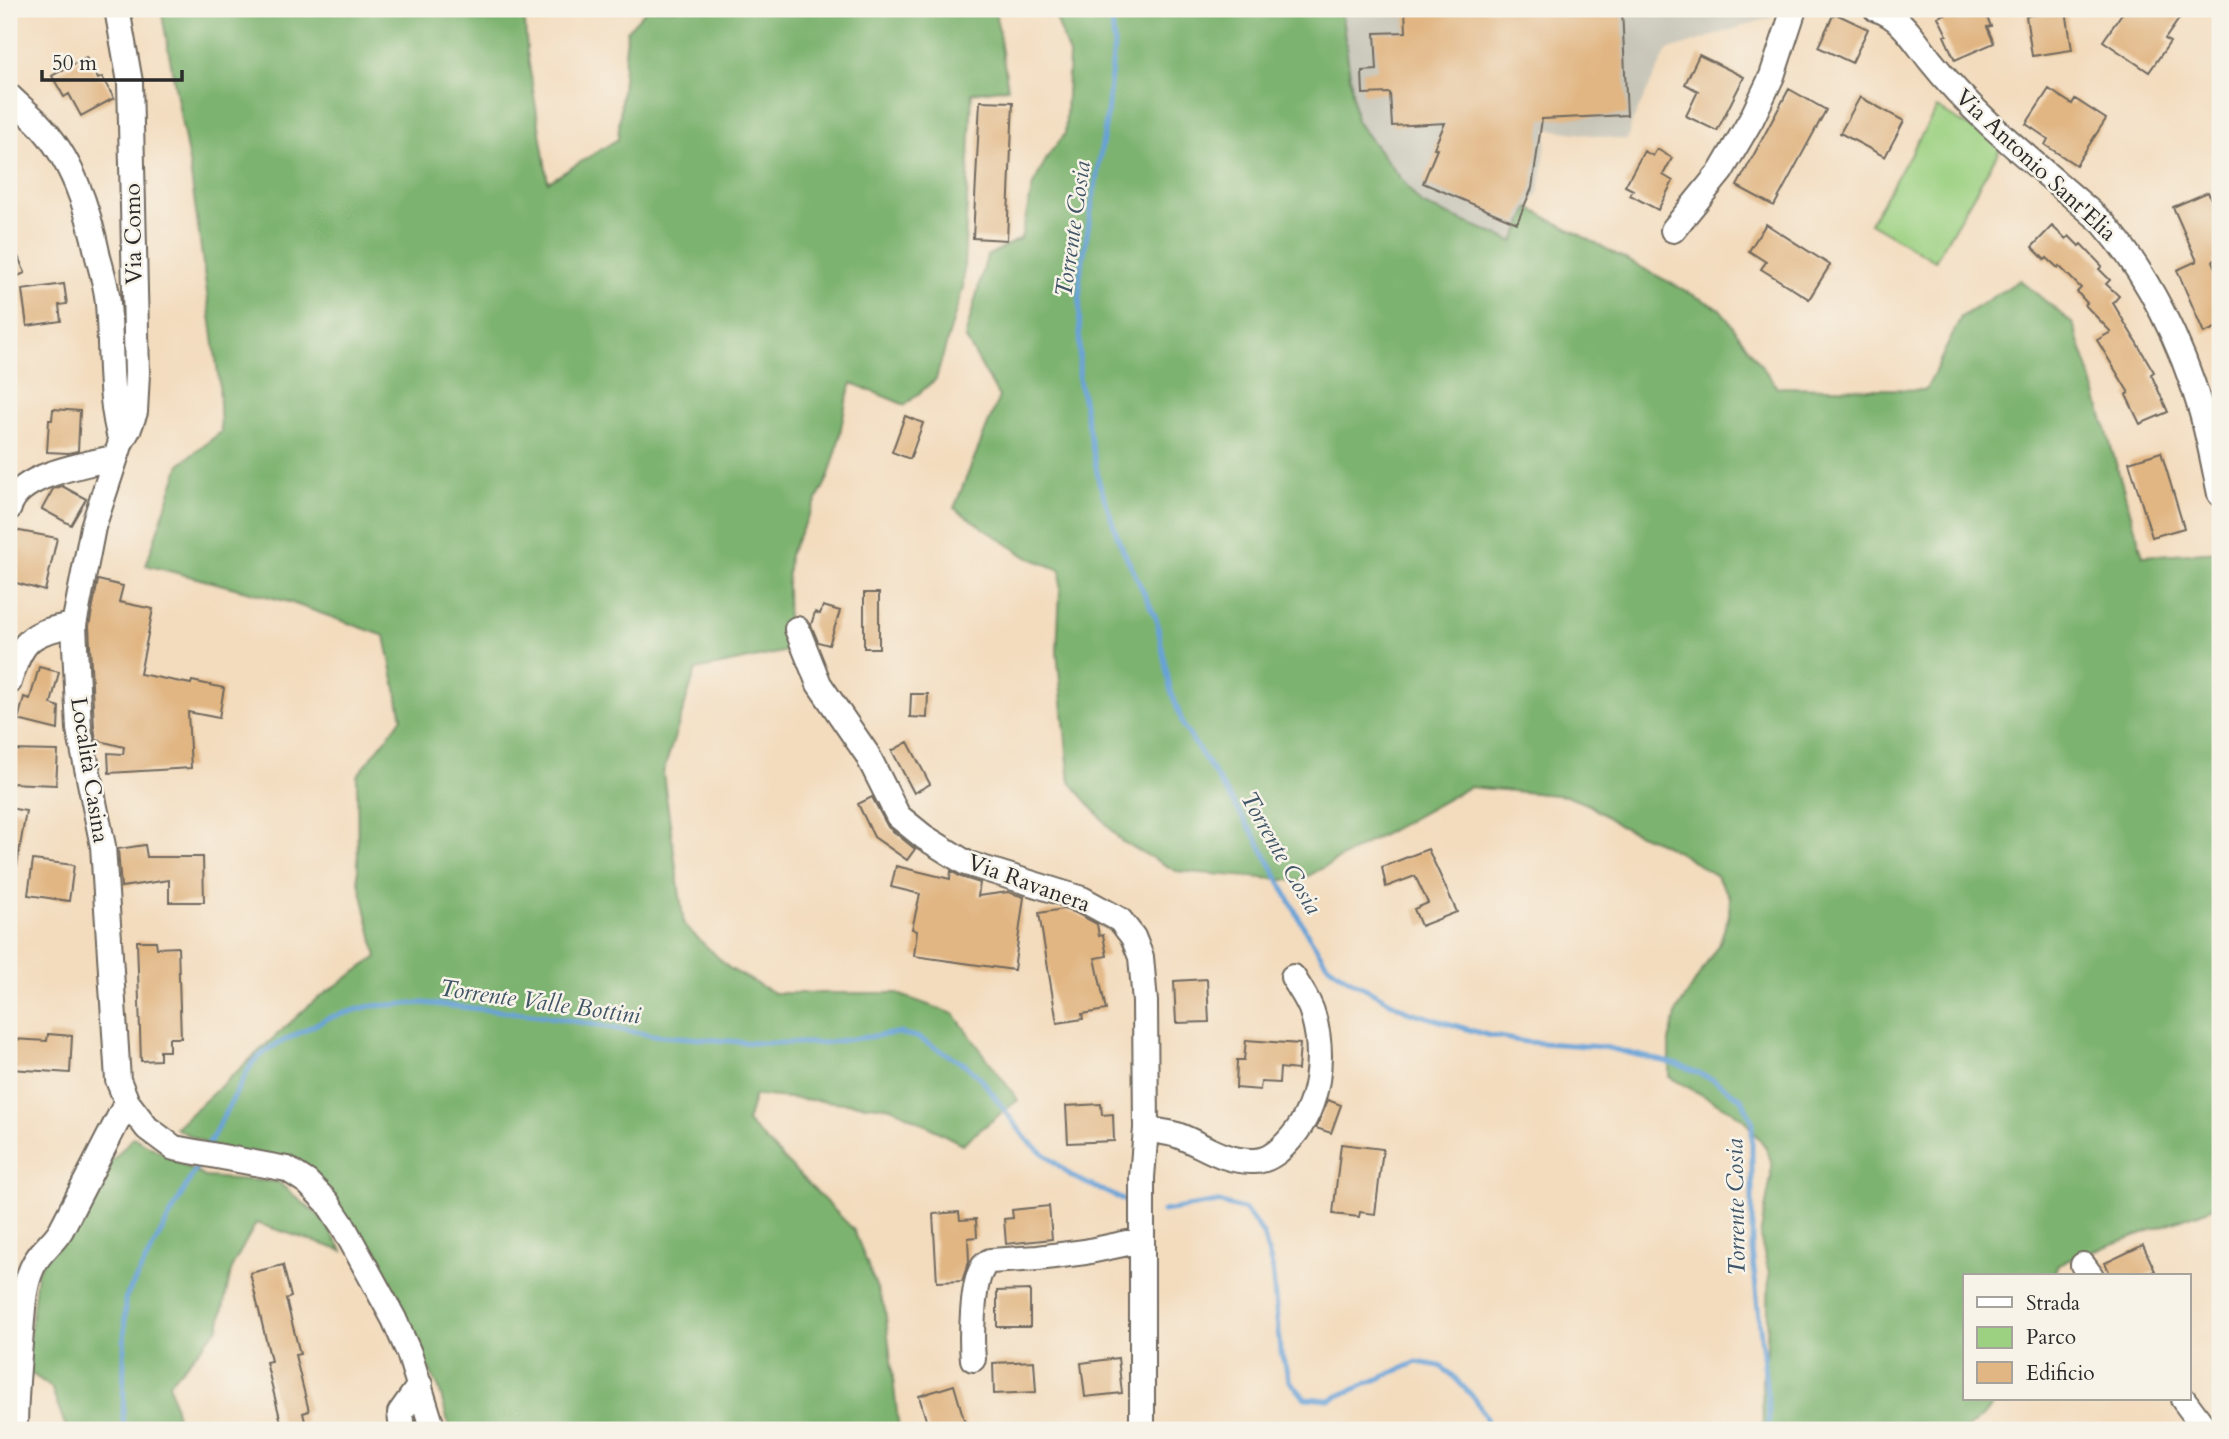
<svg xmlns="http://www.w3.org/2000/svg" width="2229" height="1439" font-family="Cardo,serif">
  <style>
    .industrial { fill: #c7c5b8 }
    .green { fill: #9cd182; stroke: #647e56; stroke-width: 2 }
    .forest { fill: #7db370; stroke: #546f4e; stroke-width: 2 }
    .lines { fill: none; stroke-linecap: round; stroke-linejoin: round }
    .stream { stroke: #67a2d7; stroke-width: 5 }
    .building { fill: #e1b683 }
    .minor-casing { stroke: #71695e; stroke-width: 28 }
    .minor { stroke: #fff; stroke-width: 24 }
    .labels { text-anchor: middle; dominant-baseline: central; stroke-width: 5; stroke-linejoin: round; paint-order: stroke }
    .street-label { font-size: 23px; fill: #2b2b2b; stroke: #f7f3e8 }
    .water-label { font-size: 24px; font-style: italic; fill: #405567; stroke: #f7f3e8 }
  </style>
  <rect width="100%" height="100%" fill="#f7f3e8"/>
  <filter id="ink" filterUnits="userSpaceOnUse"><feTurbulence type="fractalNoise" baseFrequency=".0143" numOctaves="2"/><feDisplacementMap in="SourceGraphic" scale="14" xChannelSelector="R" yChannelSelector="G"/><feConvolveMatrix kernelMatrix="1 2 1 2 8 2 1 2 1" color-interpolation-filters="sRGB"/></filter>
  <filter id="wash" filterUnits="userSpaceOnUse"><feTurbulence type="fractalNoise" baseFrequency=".00686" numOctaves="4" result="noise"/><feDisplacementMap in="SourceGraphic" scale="28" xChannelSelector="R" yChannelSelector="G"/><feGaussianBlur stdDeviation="1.57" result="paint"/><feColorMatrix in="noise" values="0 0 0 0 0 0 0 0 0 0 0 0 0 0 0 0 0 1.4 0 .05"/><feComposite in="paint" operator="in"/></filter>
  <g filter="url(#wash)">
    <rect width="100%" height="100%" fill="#f3dcbe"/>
    <!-- industrial -->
    <path class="industrial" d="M1341,9H1771V17L1667,51L1633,120L1627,140L1548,129L1539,192L1529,208L1514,242L1421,204L1356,121Z"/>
    <!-- green -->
    <path class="green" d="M1937,108L2002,146L1935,261L1870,223Z"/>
    <!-- forest -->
    <path class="forest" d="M161,9H524L527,52L548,182L618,139L627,31L647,9H995L1008,88L972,93L963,287L936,379L905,405L852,383L846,402L837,449L828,478L789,555L787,585L788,651L696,670L663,773L684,925L729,968L774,993H895L954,1014L1018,1100L962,1144L891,1107L755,1095L747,1122L854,1230L885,1309L899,1430H450L439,1388L404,1322L377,1261L315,1180L213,1147L175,1128L314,1001L377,957L358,878L357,776L402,718L385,636L289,602L146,565L180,464L221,432L219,381L190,168Z
      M1053,9H1341L1356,121L1421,204L1514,242L1529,208L1720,309L1777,387L1926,390L1961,317L2020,280L2073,324L2088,367L2143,556L2220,551V1205L2058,1264L2053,1276H1965V1399H2001L1967,1430H1763L1762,1381L1767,1343L1769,1273L1760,1237L1771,1177V1161L1765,1146L1744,1120L1732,1111L1669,1077V1041L1677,1011L1720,942L1729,914L1730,897L1716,876L1685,856L1661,843L1620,826L1589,805L1566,796L1469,787L1299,881L1176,871L1121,841L1070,782L1057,651L1061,570L1027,557L954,508L999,397L965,337L987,256L1021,238L1033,185L1049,154L1065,134L1069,55Z
      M133,1137L205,1177L278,1182L321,1218L343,1251L256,1223L232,1267L219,1327L169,1383L180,1430H67L51,1387L26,1370L37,1272L102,1160L114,1159Z"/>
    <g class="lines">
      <!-- stream -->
      <path class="stream" d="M1111,9L1114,44L1107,115L1080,276L1079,379L1099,482L1119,541L1156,618L1170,688L1184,727L1258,841L1308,935L1327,964L1345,977L1407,1011L1487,1035L1526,1042L1604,1047L1679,1065L1712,1079L1742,1099L1752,1121V1250L1769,1413L1768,1430
        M207,1147L252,1063L270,1048L328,1018L370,1006L423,1003L540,1015L651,1035L755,1043H822L898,1033L917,1037L966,1065L982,1080L1027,1140L1073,1177L1132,1204
        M1163,1211L1218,1202L1245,1210L1263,1234L1272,1267L1280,1350L1290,1381L1305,1398L1329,1400L1417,1362L1440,1366L1451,1374L1476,1400L1486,1418L1488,1430
        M123,1430L125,1299L201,1159"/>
    </g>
    <g id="blocks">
      <!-- building -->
      <path class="building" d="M1405,9H1622L1627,115L1542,119L1532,188L1517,223L1423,183L1437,149L1434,148L1445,123L1392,126L1390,93L1363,94L1362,71L1377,70L1375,33L1406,32Z
        M1956,9H1983L1991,26L1987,27L1994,43L1955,60L1944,36L1947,35L1938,17Z
        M2125,9H2186L2165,39L2170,42L2149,72L2103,41Z
        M2066,10L2072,50L2032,56L2026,16Z
        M1834,13L1868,29L1852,63L1818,47Z
        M1699,55L1744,77L1717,131L1686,116L1698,91L1685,84Z
        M86,57L98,79L102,77L114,98L81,116L69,94L64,97L52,76Z
        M1789,89L1826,110L1774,206L1737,186Z
        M2049,89L2072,104L2075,99L2106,119L2076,165L2045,145L2048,139L2026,124Z
        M1860,97L1904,121L1885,157L1840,133Z
        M980,101L1013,102L1007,240L973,238Z
        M1657,149L1672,158L1663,175L1673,181L1658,210L1630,195L1633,190L1625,186L1644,151L1653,156Z
        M2208,192L2220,221V258L2213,261L2220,277V326L2204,333L2177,270L2197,261L2173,207Z
        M1766,224L1830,265L1809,299L1761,269L1766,262L1749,251Z
        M2052,226L2066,239L2069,236L2079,246L2081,244L2102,266L2099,269L2110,280L2106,284L2119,296L2113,303L2154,372L2151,374L2168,412L2140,424L2126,395L2129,393L2097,340L2111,332L2085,305L2087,303L2077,292L2081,288L2059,266L2058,268L2047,258L2045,260L2032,247Z
        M9,235L25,273L9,280Z
        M64,284L67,304L59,305L61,321L27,326L22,290Z
        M53,409L80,411L78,451L68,453L47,452L49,420H52Z
        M905,416L923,423L910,459L892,452Z
        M2161,452L2184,528L2152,537L2129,462Z
        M62,486L86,499L71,525L42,509L53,489Z
        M9,529L57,538L45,591L9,581Z
        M98,580L123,586L119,602L153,609L140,674L191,684L192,681L224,688L219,718L188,712L191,768L109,773L108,753L123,754L124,747L96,740L94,727L89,626Z
        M864,593H879V648H864Z
        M823,606L840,611L829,645L818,642L811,625L815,612L820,614Z
        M39,667L59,672L51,704L59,707L58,730L18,720L24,697L30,699Z
        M911,694H928L927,718L910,717Z
        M908,742L930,784L914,793L892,751Z
        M9,750L58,751L56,785L9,783Z
        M872,797L888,827L915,849L907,860L874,837L858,804Z
        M9,808L26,811L17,865L9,864Z
        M145,845L147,857H203L204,902H169V880L121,887L118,849Z
        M1428,849L1457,912L1421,926L1414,909L1428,903L1415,876L1386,887L1382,867Z
        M33,860L74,865L69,901L28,895Z
        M896,866L950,879L951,871L961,877L980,883L978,896L1008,892L1024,897L1014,970L914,956L917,931L912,929L920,894L891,887Z
        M1063,909L1076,913L1097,924L1099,936L1103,935L1107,956L1095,958L1106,1010L1082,1014L1083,1019L1057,1023L1039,913Z
        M137,941H156L157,948L178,947L181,1038H169V1051H160V1060L141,1061Z
        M1207,979L1209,1022L1176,1023L1174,981Z
        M48,1034L72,1036L70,1073L11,1069L13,1039L47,1041Z
        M1246,1040L1300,1044L1298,1070L1280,1068L1279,1083L1261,1082L1260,1090L1236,1088L1237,1060H1244Z
        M1328,1100L1341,1105L1331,1133L1316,1128Z
        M1101,1104L1102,1115L1113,1114L1114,1141L1068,1143L1066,1106Z
        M1341,1144L1383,1149L1375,1214L1360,1212L1359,1217L1333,1214Z
        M1049,1206L1052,1239L1006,1244L1004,1219L1013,1218L1012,1210Z
        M959,1212L960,1220L976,1219L977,1237L968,1238L969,1261L962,1281L937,1282L933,1214Z
        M2143,1245L2155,1271L2143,1276H2111L2105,1263Z
        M283,1265L291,1297L286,1299L300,1354L295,1355L309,1411L303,1413L307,1430H283L266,1362L271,1361L250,1273Z
        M1030,1290V1327H997V1291Z
        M1118,1358L1122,1393L1085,1397L1081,1363Z
        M1034,1361L1036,1392L994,1394L993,1363Z
        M954,1385L967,1430H929L919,1396Z"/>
    </g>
  </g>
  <g filter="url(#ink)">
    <use href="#blocks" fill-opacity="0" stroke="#71695e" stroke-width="2"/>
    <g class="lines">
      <!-- minor casing -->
      <g class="minor-casing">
        <path id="minor" d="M117,9L130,82L137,373L135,412L129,428L121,442L93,527L74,625L79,729L103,846L118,1080L127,1102L147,1128L174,1148L287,1169L307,1182L327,1202L343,1226L394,1319L409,1353L433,1430
          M1876,9C1901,16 1914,40 1930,60C1979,122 2044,170 2103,223C2148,274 2182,345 2201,410C2209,437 2214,466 2220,494
          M9,96C18,105 28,113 37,122C72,158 88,208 98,257C102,272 107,288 108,304C112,350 108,397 121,442
          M1673,230L1721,171L1751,120L1772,76L1794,9
          M9,508C17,474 86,465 116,457
          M797,629L819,684L867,754L898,816L924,837L966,863L1082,899L1120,920L1133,937L1141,957L1145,1002L1146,1129L1142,1177V1430
          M9,682C22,640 30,632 74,625
          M1146,1129C1156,1131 1167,1132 1177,1135C1204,1145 1221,1161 1252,1161C1269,1162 1282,1149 1292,1137C1319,1106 1325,1055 1313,1015C1310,1002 1300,989 1293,977
          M2083,1265L2091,1276
          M973,1359C971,1340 972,1285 982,1269C983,1265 987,1263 990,1261L1038,1258L1085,1252L1142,1240
          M2183,1399L2206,1430
          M15,1430C15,1397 18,1365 21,1332C23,1311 23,1288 32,1268C39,1251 52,1245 61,1230L127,1102
          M402,1430L400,1413L420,1385"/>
      </g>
      <!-- minor -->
      <use href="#minor" class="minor"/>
    </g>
  </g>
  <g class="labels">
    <!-- street labels -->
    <g class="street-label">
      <text transform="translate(2036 165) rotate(43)">Via Antonio Sant'Elia</text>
      <text transform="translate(133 234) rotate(-91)">Via Como</text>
      <text transform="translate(90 770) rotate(81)">Località Casina</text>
      <text transform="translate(1029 883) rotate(20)">Via Ravanera</text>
    </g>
    <!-- water labels -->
    <g class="water-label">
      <text transform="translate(1073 229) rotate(-82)">Torrente Cosia</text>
      <text transform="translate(1281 853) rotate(60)">Torrente Cosia</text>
      <text transform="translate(540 1002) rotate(8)">Torrente Valle Bottini</text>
      <text transform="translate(1736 1207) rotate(-91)">Torrente Cosia</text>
    </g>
  </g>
  <!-- margin -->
  <rect width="2229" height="1439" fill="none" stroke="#f7f3e8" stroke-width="35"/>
  <!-- legend -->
  <rect x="1963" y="1274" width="228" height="126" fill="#f7f3e8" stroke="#a5a39c" stroke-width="2"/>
  <rect x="1977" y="1297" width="35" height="10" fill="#ffffff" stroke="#a5a39c" stroke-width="2"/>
  <text x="2026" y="1310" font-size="21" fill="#2b2b2b">Strada</text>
  <rect x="1977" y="1327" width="35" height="21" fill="#9cd182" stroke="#a5a39c" stroke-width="2"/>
  <text x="2026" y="1344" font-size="21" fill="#2b2b2b">Parco</text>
  <rect x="1977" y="1362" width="35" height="21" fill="#e1b683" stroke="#a5a39c" stroke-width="2"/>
  <text x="2026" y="1380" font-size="21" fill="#2b2b2b">Edificio</text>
  <!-- scale -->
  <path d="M42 70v10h140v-10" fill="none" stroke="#2b2b2b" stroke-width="3.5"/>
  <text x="52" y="70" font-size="21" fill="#2b2b2b" stroke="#f7f3e8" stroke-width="5" paint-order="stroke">50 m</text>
</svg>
